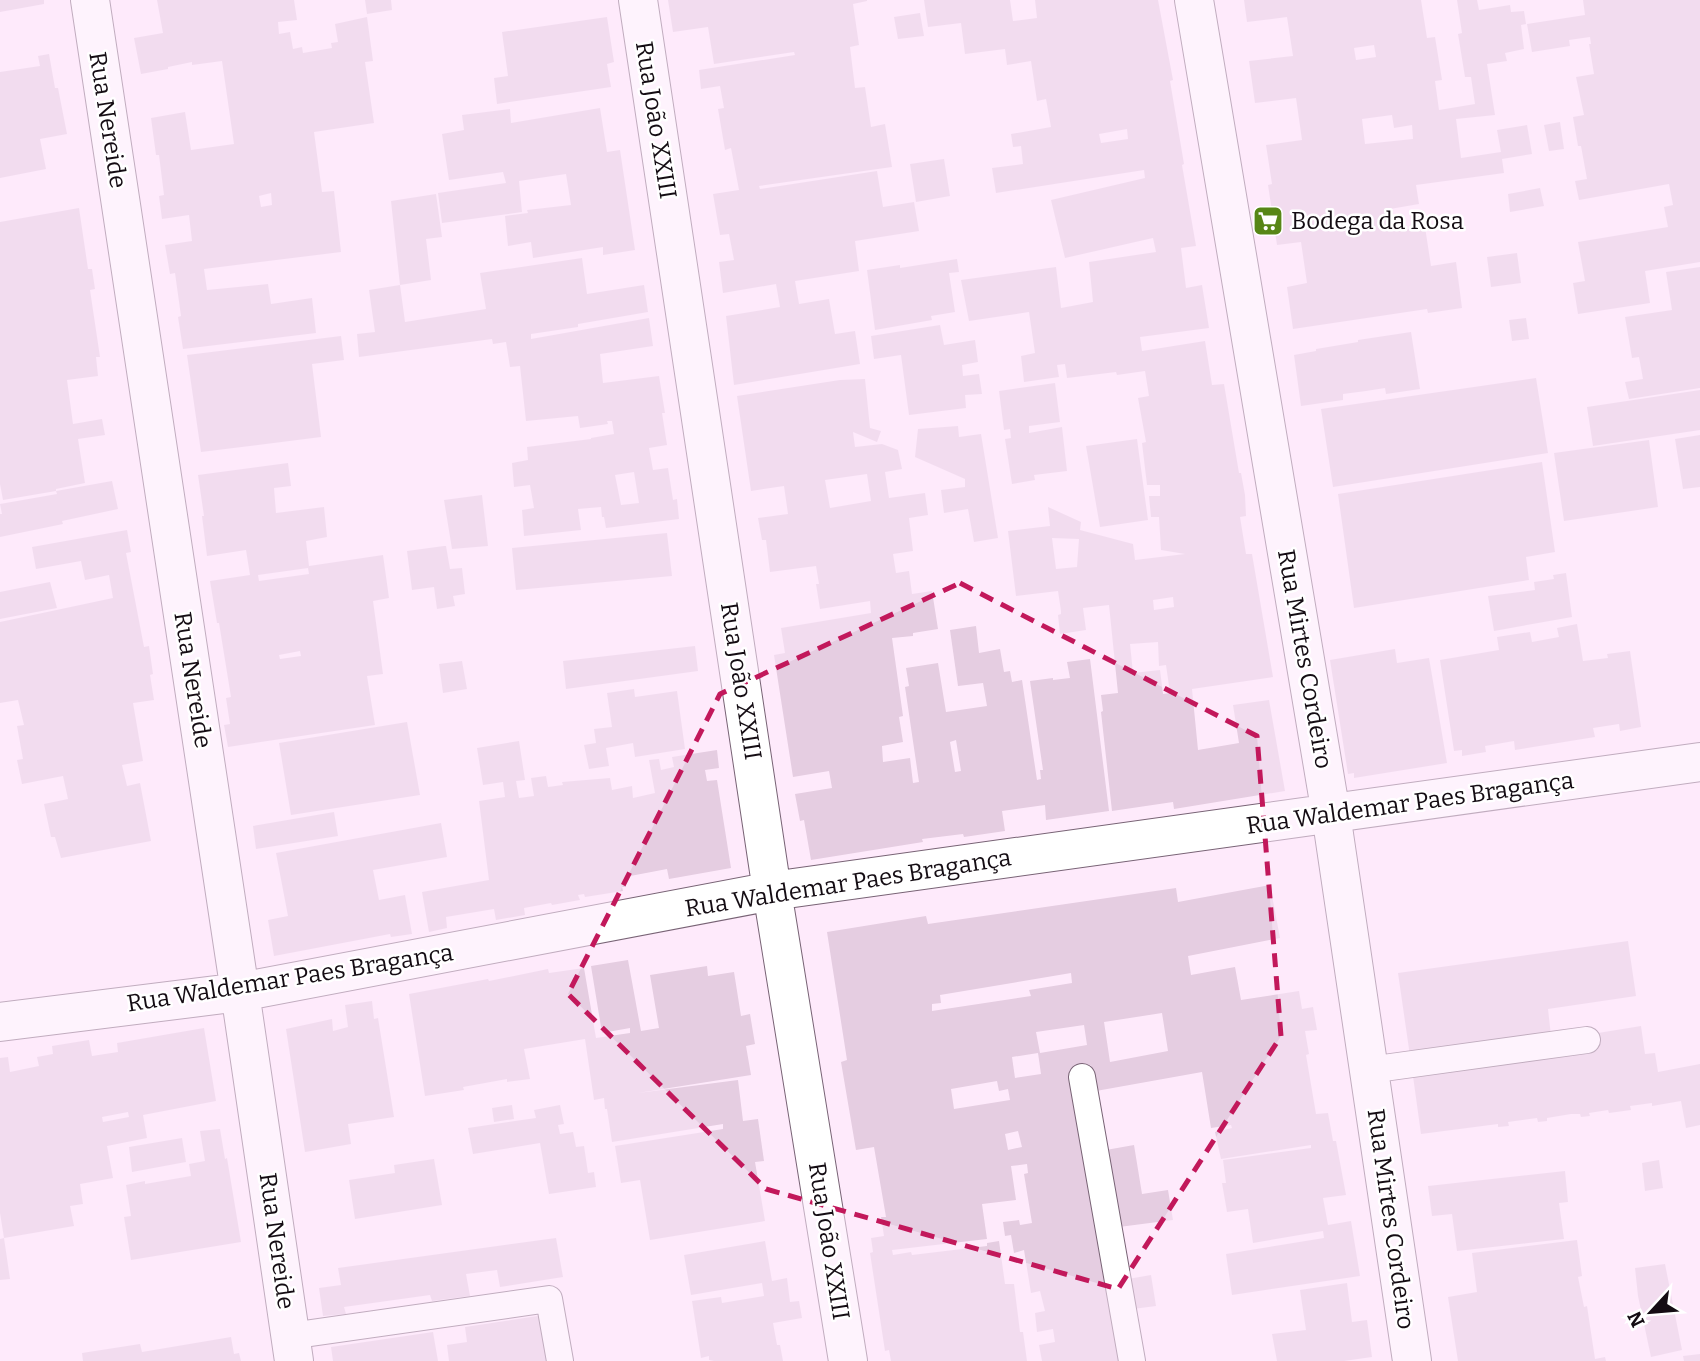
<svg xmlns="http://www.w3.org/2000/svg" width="1700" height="1361" font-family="Bitter,serif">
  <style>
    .building { fill: #e5cde1; fill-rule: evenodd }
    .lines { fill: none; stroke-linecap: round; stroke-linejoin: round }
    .lane-casing { stroke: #786375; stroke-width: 28 }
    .street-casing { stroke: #786375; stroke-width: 40 }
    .lane { stroke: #fff; stroke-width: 26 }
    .street { stroke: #fff; stroke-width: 38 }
    .marked { fill: none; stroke: #c2185b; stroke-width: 5; stroke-dasharray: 14 9; stroke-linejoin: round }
    .labels { text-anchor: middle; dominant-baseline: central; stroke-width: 5; stroke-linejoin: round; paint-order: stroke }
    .street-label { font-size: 24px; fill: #140c13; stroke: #fff }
    .poi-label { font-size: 24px; fill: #140c13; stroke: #fff; text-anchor: start }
  </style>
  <rect width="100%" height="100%" fill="#feeafb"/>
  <!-- building -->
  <path class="building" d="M0,0H44V4L0,12Z
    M157,0H294L297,20L278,22L279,34L290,32L293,49L302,47L303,53L332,48L331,43L338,42L335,24L367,17L373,61L365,62L374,123L314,132L322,192L334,191L341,252L204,269L207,290L268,284L271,304L312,298L316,333L183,349L178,317L181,316L175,273L170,274L165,245L192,241L189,215L162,219L159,196L164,195L159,155H156L151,118L185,112L191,150L234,144L222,61L192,65V62L168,67V69L141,74L134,38L163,33ZM271,193L272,205L261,207L259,196Z
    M365,0H391L392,10L367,14Z
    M668,0H867V1L853,4L859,45L850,47L855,88L865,87L871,127L885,124L892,167L759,186L760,189L877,171L883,207L914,202L919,231L855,241L859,271L795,281L799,304L829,299L835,334L855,331L860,364L734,385L726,316L780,307L776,284L723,293L719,262L734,260L729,234L720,235L713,194L739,190L731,148L725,150L718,109L724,108L720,86L701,89L699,70L795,55L794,52L714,64L708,27L673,32Z
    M924,0H1010L1013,21L1037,18L1035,0H1158L1173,80L1170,81L1184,164L1182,165L1196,246L1181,248L1186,288L1202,285L1209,328L1140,337L1142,351L1205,341L1212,385L1224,384L1239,473H1241L1245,495L1246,516L1240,517L1246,554H1252L1273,677L1192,689L1198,750L1239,743L1233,705L1269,700L1285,791L1174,809L1173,802L1112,811L1101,712L1103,711L1101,695L1118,693L1109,605L1083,608L1086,630L1060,634L1058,615L1061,614V611L1058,591L1016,596L1008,531L1050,526L1048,507L1081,522L1080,530L1133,544L1135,560L1185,554L1161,550L1159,517H1151L1149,496H1160V485H1147L1142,443L1146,442L1138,398L1149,396L1145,371L1117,375L1116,372L1067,378L1065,364L1057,365L1059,377L1024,382L1021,356L1035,353L1029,312L969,321L961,280L1056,267L1061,308L1093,302L1089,262L1156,252L1153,238L1065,258L1051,200L1145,178L1144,170L996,193L992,168L1023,164L1021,146L1013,147L1011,134L1051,127L1046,99L1037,101L1031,61L1007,65L1005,49L965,54L961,23L928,27ZM1127,129L1128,139L1101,143L1099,134ZM1052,538L1079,539L1077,567L1056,569ZM1173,597L1174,607L1154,610L1153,600ZM1158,642L1159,666L1166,665L1170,693L1163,694L1160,670L1133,673L1130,644Z
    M1244,0H1421L1427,38L1435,37L1442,80L1435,81L1439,110L1475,104L1471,77H1465L1458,34L1462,33L1457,0H1477L1479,10L1510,5L1511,12L1524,11L1526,24L1521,25L1524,49L1505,53L1507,61L1487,64L1495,115L1456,119L1461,158L1501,152L1497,130L1527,125L1532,154L1502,159L1504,173L1416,185L1419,204L1390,209L1392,231L1425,227L1431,266L1456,262L1462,308L1428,313L1427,309L1293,329L1287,287L1307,283L1301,242L1277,245L1268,185L1272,184L1266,145L1302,140L1296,98L1255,103L1249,61L1293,56L1287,17L1247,22ZM1374,45L1376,57L1356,60L1354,48ZM1392,115L1394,128L1412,125L1413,139L1365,144L1362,119Z
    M1583,0H1700V262L1645,271L1650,303L1578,314L1573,283L1585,281L1578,242L1668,227L1664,207L1673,205L1669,184L1579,200L1575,181L1587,179L1581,146H1578L1573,117L1584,115L1576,77L1594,74L1589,44H1591L1590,37L1569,40L1570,46L1532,52L1527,24L1585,15Z
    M920,13L924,36L898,39L894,17Z
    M607,17L614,62L607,64L611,87L497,104L494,78L508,76L502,32Z
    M49,54L55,88H58L67,134L40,139L46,169L0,178V72L40,66L38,56Z
    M600,108L607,152L620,150L635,250L603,255V247L533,258L531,242L508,246L505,216L528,213L527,210L571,205L566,174L519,181L522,212L442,223L438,193L506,183L503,172L449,180L442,134L464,130L462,115L510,109L511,123Z
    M1560,122L1564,149L1549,151L1544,125Z
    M944,159L950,196L916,202L910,164Z
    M1540,188L1544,206L1510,212L1508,194Z
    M436,194L442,237L426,239L431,280L400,285L391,201Z
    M79,208L88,269H92L95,289L90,290L100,357H96L98,376L67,380L73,424L102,419L105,435L78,439L85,483L56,489V491L112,481L118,509L62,521L63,524L0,537V514H2L0,504L57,494L56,491L3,500L0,484V222Z
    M1517,253L1521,283L1491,287L1487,257Z
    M582,258L587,294L644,285L648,312L578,324V327L531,334V339L649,318L653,346L600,354L603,383L659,376L665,413H662L667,445L649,448L653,470L668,468L673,500L677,499L679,519L606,528L604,517H602L601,507L578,509L581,530L524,536L522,510L534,508L530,485L514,487L512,463L528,460L527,447L591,439V438L614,434L612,421H607L608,424L580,428L578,416L526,421L520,366L510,367L506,342L493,344L492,339L359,357L357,334L375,332L369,290L400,285L405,322L486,309L480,273ZM634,472L639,503L621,505L615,475Z
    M957,259L959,272L949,273L955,312L931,316L932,320L875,330L867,270L900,265V268Z
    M1700,267V388L1629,399L1625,382L1643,379L1639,357L1632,358L1625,317L1672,310L1666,272Z
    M1526,318L1529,339L1512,341L1509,320Z
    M940,325L944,345L975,340L978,362L962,365L963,376L979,374L982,394L965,395L966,408L909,415L901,355L874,359L871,336Z
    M1411,332L1420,389L1386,394L1385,388L1366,391L1343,394V400L1301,406L1294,355L1316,351V349L1358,342V340Z
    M341,336L344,360L312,364L321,437L201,452L187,355Z
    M1536,378L1548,453L1333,487L1321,409Z
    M865,379L870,428L881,431L877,442L853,432L855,447L882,444L898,450L902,469L885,472L889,498L925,493L928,515L909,518L913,551L893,554L896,573L909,571L912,594L932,591L938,629L913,633V636L892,638L903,716L899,717L903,742L882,746L883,762L910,758L913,783L919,782L905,687L909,686L906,668L938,663L946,712L987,706L983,683L958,686L950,630L976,626L979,653L1000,649L1004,672L1010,671L1012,682L1022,680L1037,780L1041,779L1040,770H1043L1030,681L1053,678V680L1070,678L1067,662L1090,659L1109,811L1046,820L1045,805L1002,811L1005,831L964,837L963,834L922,839L923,842L811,860L804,820L800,821L795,794L832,788L829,771L793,777L774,655L785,653L781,628L871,613L870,601L820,609L816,584H819L816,566L770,572L766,540H762L758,518L788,514L784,486L751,491L737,396L840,380ZM867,474L871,501L830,508L825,480ZM956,740L961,771L955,772L950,742Z
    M1055,383L1060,422L1029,426V433L1062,427L1067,471L1034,475L1035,480L1012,484L1005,439L1011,438L1010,429L1004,430L999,391Z
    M1700,390V430L1593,446L1587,407Z
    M958,426L959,437L981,434L998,538L974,542L968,509L944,513L941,490L965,487V479L915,457L918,429Z
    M1700,435V487L1683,489L1675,439Z
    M1137,439L1148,520L1100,527L1086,446Z
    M1649,440L1658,507L1564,521L1554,453Z
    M1542,462L1555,552L1526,557L1529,580L1354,608L1338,494Z
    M288,463L291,486L274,488L276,513L324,507L327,537L306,541L309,566L383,555L389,598L373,601L383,674L367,676L375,725L228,747L224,725L230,724L226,698L231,697L219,623H217L210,581L250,575L246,550L207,556L202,516H204L198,475ZM308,568L309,574L259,581L258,575ZM300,651L301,656L280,659L279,655Z
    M482,495L488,546L452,549L444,500Z
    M127,530L131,552L126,553L144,647L149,646L153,674L150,675L154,700L133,703L143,761L122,765L127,786L140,783L151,841L61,858L55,837H51L44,804L68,799L63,776L22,784L17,760L23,759L17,726L24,725L18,700L0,703V622L113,598L109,575L85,580L81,561L36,569L32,547Z
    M667,533L672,576L516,590L512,548Z
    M444,546H446L450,569L462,568L465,594L453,596L455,606L437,609L434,587L412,590L407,551Z
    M1566,573L1572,617L1494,631L1488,596L1535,590L1534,582L1554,579L1553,575Z
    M50,582L57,608L0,619V592Z
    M1577,624L1583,661L1608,658L1607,654L1630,651L1641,727L1620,731L1619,724L1593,728L1595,737L1515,750L1514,741L1485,746L1486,752L1462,756V750L1454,751L1440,660L1499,650L1497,637L1530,632L1532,642L1559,637L1557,628Z
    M695,646L698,671L566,689L563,661Z
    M1395,649L1397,663L1429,658L1447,763L1354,778V773L1348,774L1330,660Z
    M462,661L467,689L443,693L439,664Z
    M634,689L635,697L677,691L685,749L635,757L633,743L606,748L609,766L589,769L584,745L596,743L594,729L612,727L607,693Z
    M407,722L420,795L291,815L279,743Z
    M519,741L525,780L516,781L519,798L534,796L531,778L546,776L548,787L563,785L562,782L610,778L612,790L632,786L633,798L655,793L649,760L659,759L661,770L674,767L672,757L717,750L719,768L705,770L707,781L717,780L731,868L669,879L667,869L625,877L626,887H622L623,891L585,897L584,894L578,895L580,900L552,905L551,903L524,908L525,915L496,920L494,909L446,917L447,928L429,932L422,892L489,880L479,801L505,797L503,782L483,785L477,748Z
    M334,812L338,836L256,849L253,826Z
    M441,823L447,857L373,870L379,900L405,895L412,934L391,937L390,934L274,956L268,920L288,916L276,853Z
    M1270,885L1280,938L1188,956L1191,975L1235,967L1241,1000L1299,991L1302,1009L1313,1007L1317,1030L1305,1031L1309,1054L1306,1055L1316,1114L1328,1113L1333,1141H1336L1346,1195L1323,1198L1328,1225L1351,1221L1360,1276L1232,1295L1226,1254L1324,1238L1323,1231L1253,1243L1248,1209L1227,1212L1222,1183H1226L1223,1160L1311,1148V1145L1221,1159L1215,1132L1232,1128L1231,1125L1211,1128L1202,1072L1096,1091L1091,1065L1077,1067L1129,1361H1042L1039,1345L1055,1342L1053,1329L1037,1332L1035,1313L1045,1311L1040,1291L1031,1293L1024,1250L1014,1253L1011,1235L1005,1236L1003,1222L1019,1220L1020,1225L1032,1223L1024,1174L1028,1173L1027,1164L1011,1166L1016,1200L982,1204L987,1239L892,1250L893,1255L911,1252L912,1255L987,1246V1243L999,1241L1005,1284H1014L1020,1332H1023L1027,1361H891L889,1350L885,1351L870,1253L873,1252L871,1238L884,1236L881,1217H886L874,1147L856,1150L841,1062L847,1060L827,932L926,916L928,924L1176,888L1178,902ZM1071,973L1072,983L1029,990L1031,996L932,1011V1004L941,1003L940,995ZM1162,1013L1168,1051L1110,1062L1104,1022ZM1084,1025L1087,1045L1040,1053L1036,1032ZM1038,1053L1041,1074L1015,1078L1012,1057ZM997,1081L999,1091L1008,1089L1010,1100L954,1109L951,1089ZM1018,1131L1022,1147L1008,1150L1005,1134Z
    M1628,941L1636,996L1548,1009L1551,1036L1410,1056L1398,973Z
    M628,960L641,1031L659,1028L650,975L707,966L708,976L734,972L741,1016L750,1014L755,1044L746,1046L751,1075L638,1093L738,1080L743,1121L758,1119L764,1161L755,1162L765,1221L650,1240L640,1180L621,1183L615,1146L723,1129V1124L612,1142L607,1109H605L604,1098L594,1100L585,1039L524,1049L530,1079L507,1082V1079L463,1087L464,1090L425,1096L409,994L488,979L489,981L548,969L549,973L584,968L596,1038L630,1033V1028L602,1033L591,966Z
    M372,1001L374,1019L378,1018L394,1117L348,1124L351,1144L305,1152L286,1029L332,1019L333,1031L348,1027L345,1005Z
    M1641,1026L1645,1054L1655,1053L1658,1072L1700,1064V1125L1686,1128L1681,1101L1652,1106V1103L1630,1106L1631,1110L1609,1113L1608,1110L1589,1113L1590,1116L1581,1117L1580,1114H1571L1547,1118V1121L1538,1122L1537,1118L1508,1122L1509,1126L1498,1127V1124L1421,1134L1412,1069L1599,1044L1598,1033Z
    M204,1028L216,1101L143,1115L147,1138L107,1146L113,1178L80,1184L83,1204L70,1206L74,1226L4,1238L0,1213V1058L8,1057L10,1072L39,1066L37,1057L53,1054L52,1046L89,1040L92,1056L118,1052L117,1043ZM128,1112L129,1117L103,1122L102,1117Z
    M512,1105L514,1119L494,1122L492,1108Z
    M560,1105L564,1124L558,1125L560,1134L573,1132L576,1147L584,1146L588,1173L594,1172L596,1187L549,1194L540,1143L473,1154L468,1128L536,1118L534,1110Z
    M220,1129L225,1159L227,1158L241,1242L131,1260L124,1217L131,1216L126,1185L145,1181V1184L191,1176L189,1164L205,1161L200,1131Z
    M182,1138L186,1162L132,1172L129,1147Z
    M1134,1145L1142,1194L1168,1190L1173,1220L1119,1227L1106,1150Z
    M434,1159L442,1205L355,1219L349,1180L395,1173L394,1165Z
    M1659,1160L1663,1188L1645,1191L1642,1163Z
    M1565,1171L1568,1202L1559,1203L1564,1239L1457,1251L1452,1214L1432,1216L1428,1186Z
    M4,1238L10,1279L0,1280V1239Z
    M556,1238L563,1277L500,1287L497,1270L466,1274L470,1296L432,1301L430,1295L344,1307L346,1314L323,1316L319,1288L341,1285L338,1268Z
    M1577,1240L1582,1276L1578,1277L1584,1307L1587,1306L1595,1359L1605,1357L1606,1361H1458L1448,1297L1477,1292L1472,1253Z
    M765,1241L772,1281L787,1278L790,1302L799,1301L802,1318L773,1323L777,1345H780L783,1361H714L709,1360V1356L701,1358L692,1301L721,1297L722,1303L764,1296L762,1283L691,1295L684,1255Z
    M1665,1264L1682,1350L1651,1357L1638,1296L1635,1268Z
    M1151,1275L1156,1306L1133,1309L1128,1279Z
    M1347,1283L1352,1322L1367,1320L1372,1357L1344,1361H1277L1272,1334L1306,1330L1300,1290Z
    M544,1315L551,1361H449L447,1345L467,1342L465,1327Z
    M433,1332L438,1361H333L331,1347Z
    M231,1337L234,1354L239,1353L241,1361H83L82,1353L140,1344L142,1352Z
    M1700,1354V1361H1684L1683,1356Z"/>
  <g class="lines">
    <!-- lane casing -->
    <g class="lane-casing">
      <path id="lane" d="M1369,1070L1587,1040
        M1082,1077L1132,1361
        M290,1336L549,1299L560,1361"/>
    </g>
    <!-- street casing -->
    <g class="street-casing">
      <path id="street" d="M90,0L240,992L294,1361
        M638,0L772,891L848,1361
        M1194,0L1331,814L1412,1361
        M0,1022L240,992L772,891L1700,762"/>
    </g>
    <!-- lane -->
    <use href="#lane" class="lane"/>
    <!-- street -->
    <use href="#street" class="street"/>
  </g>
  <!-- marked area -->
  <path d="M0 0H1700V1361H0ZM960,583L1257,736L1281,1036L1118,1289L766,1189L568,994L720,694Z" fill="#feeafb" fill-opacity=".55" fill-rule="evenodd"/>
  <path class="marked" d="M960,583L1257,736L1281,1036L1118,1289L766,1189L568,994L720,694Z"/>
  <!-- icons -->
  <defs>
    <g id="supermarket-square" transform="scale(1.575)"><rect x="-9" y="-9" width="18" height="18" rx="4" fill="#578616" stroke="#fff"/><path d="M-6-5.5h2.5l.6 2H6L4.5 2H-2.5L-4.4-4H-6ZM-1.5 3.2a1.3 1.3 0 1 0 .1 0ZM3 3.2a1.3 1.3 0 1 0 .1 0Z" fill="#fff"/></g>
  </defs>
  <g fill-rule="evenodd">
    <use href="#supermarket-square" x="1268" y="221"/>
  </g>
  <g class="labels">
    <!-- street labels -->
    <g class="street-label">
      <text transform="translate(108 120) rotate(81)">Rua Nereide</text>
      <text transform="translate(656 120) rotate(81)">Rua João XXIII</text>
      <text transform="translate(1305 659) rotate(80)">Rua Mirtes Cordeiro</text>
      <text transform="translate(193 680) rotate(81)">Rua Nereide</text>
      <text transform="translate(741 681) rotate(81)">Rua João XXIII</text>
      <text transform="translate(1410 803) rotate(-8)">Rua Waldemar Paes Bragança</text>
      <text transform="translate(848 883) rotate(-9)">Rua Waldemar Paes Bragança</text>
      <text transform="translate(290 978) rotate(-9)">Rua Waldemar Paes Bragança</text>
      <text transform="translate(1391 1219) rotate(82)">Rua Mirtes Cordeiro</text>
      <text transform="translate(277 1241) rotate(82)">Rua Nereide</text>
      <text transform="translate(829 1241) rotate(81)">Rua João XXIII</text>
    </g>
    <!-- poi labels -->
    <g class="poi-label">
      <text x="1291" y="221">Bodega da Rosa</text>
    </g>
  </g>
  <!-- north arrow -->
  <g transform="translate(1651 1312) rotate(244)" stroke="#ffffff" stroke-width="5" paint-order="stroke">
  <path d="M0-5L12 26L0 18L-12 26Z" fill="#140c13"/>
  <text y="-10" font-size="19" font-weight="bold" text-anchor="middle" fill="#140c13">N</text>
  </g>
</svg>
